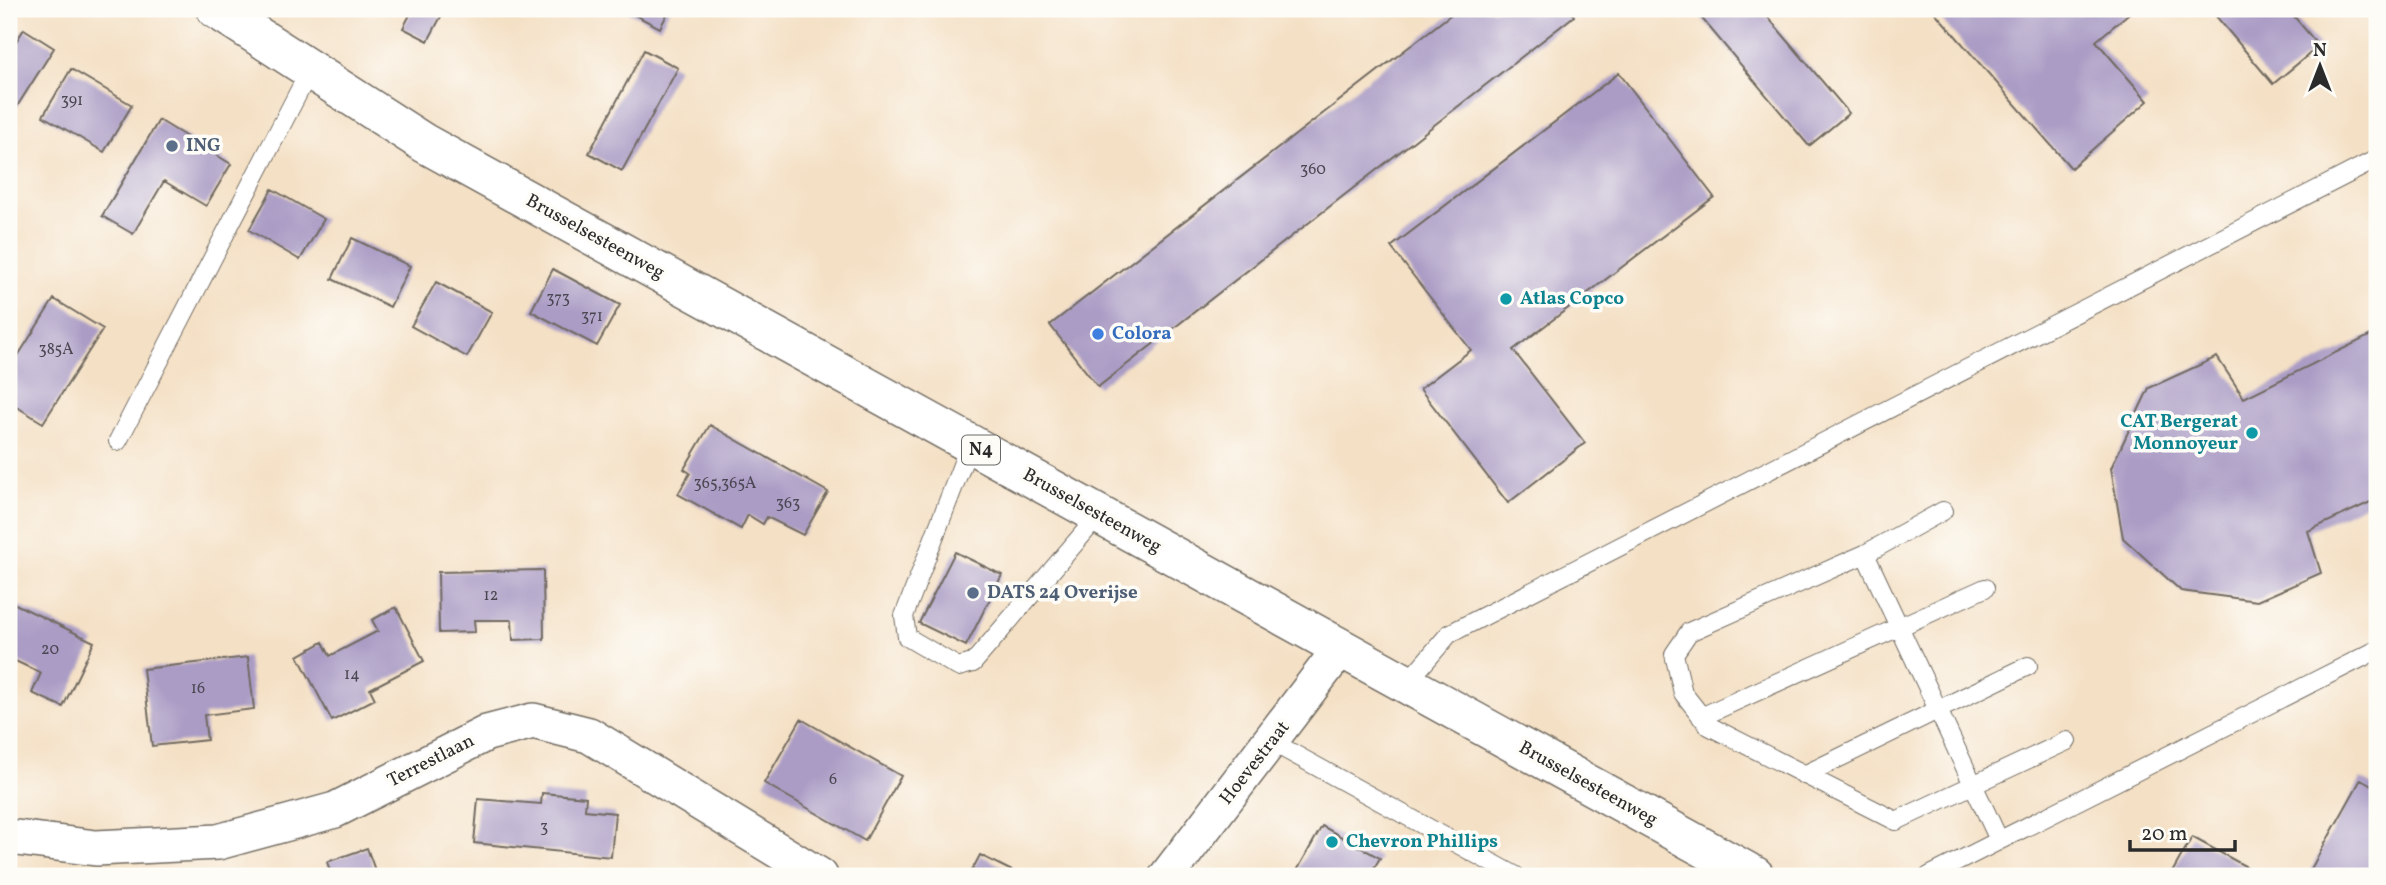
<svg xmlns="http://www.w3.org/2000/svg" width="2386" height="885" font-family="Vollkorn,serif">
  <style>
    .building { fill: #aa9cc5 }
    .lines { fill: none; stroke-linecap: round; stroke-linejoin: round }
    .lane-casing { stroke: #716a61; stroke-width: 20 }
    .street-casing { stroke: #716a61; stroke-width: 38 }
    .primary-casing { stroke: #716a61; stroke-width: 41 }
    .lane { stroke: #fff; stroke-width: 18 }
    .street { stroke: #fff; stroke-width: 35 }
    .primary { stroke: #fff; stroke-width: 38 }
    .service-dot { fill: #5c6f8a; stroke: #fdfcf7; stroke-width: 2.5 }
    .culture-dot { fill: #0f9aa8; stroke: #fdfcf7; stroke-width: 2.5 }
    .shop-dot { fill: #3f7fe0; stroke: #fdfcf7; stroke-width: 2.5 }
    .labels { text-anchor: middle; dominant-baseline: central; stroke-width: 7; stroke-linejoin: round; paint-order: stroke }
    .number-label { font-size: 16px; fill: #4b4752 }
    .shield { fill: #fdfcf7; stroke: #6a6a68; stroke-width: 2 }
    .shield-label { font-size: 18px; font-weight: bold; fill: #2b2b2b }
    .service-label { font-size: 19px; font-weight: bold; fill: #4e5e75; stroke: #fdfcf7; text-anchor: start }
    .street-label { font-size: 19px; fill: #2b2b2b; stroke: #fdfcf7 }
    .culture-label { font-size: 19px; font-weight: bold; fill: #0d838f; stroke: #fdfcf7; text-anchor: start }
    .shop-label { font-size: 19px; font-weight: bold; fill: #366cbe; stroke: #fdfcf7; text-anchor: start }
  </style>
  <rect width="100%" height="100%" fill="#fdfcf7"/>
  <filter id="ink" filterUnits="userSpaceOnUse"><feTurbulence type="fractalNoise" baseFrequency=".0143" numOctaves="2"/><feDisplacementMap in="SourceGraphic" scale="14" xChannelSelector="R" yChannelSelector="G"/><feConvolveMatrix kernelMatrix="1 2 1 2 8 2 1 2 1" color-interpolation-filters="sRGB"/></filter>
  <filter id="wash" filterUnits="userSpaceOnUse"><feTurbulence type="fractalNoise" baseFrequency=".00686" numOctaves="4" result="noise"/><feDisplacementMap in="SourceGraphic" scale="28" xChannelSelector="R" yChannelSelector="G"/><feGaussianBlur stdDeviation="1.57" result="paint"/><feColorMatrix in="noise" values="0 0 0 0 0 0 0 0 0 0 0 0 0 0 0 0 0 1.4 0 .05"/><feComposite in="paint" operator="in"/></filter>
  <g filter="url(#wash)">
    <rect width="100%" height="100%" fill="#f4e0c5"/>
    <g id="blocks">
      <!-- building -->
      <path class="building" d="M413,9H445L428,41L403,28Z
        M623,9H670L660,28Z
        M1458,9H1569L1574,16L1098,387L1050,325Z
        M1694,9H1761L1849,113L1809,146Z
        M1932,9H2134L2096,41L2148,101L2071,168Z
        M2210,9H2288L2319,46L2273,84Z
        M24,29L54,48L9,119V53Z
        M644,50L678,68L622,171L589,153Z
        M71,69L132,105L104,152L43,116Z
        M1619,73L1714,197L1513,350L1585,443L1508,503L1420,389L1471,350L1391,247Z
        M159,120L231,164L206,206L164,181L133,234L102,216Z
        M272,189L324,219L300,260L249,230Z
        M352,238L410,266L390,307L332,279Z
        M553,269L620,305L597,346L531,311Z
        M436,282L492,312L467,357L411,326Z
        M54,299L103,329L43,423L9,402V370Z
        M2377,332V499L2308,531L2321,573L2257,601L2181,591L2123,538L2111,468L2149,388L2217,357L2244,398Z
        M710,425L828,492L803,535L767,517L763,524L748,515L741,529L678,494L690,473L684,469Z
        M955,552L1002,575L966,646L919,623Z
        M543,570L544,639L513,640L512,620H474L475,632L439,633L438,572Z
        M9,601L94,642L63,707L32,693L41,673L9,658Z
        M396,607L424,661L370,689L375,699L332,721L298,656L323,642L330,656L378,631L372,620Z
        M248,657L254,709L204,715L207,740L152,746L143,669Z
        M801,719L901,776L865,841L764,783Z
        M2361,779L2377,788V876H2307Z
        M542,793L586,797L585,810L615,813L611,857L474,843L478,799L541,804Z
        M1322,826L1380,858L1369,876H1294Z
        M2192,837L2263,876H2170Z
        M367,848L377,876H332L327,862Z
        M980,855L1022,876H969Z"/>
    </g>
  </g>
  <g filter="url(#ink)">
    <use href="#blocks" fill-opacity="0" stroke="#716a61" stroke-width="2"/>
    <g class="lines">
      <!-- lane casing -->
      <g class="lane-casing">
        <path id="lane" d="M118,441L310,70
          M970,444L904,616L907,637L958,667L973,663L1099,515
          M1943,511L1865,554L1689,632L1674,654L1683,693L1709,726L1896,821L2067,741
          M1865,554L1999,840
          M1406,684L1449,634L2377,159
          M1701,717L1985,588
          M1272,742L1516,876
          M1804,775L2028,666
          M1929,876L2377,650"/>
      </g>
      <!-- street casing -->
      <g class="street-casing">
        <path id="street" d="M9,837L96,848L218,842L335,810L487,733L533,721L589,735L820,876
          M1167,876L1341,648"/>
      </g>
      <!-- primary casing -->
      <g class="primary-casing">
        <path id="primary" d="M216,9L424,143L1755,876"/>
      </g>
      <!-- lane -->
      <use href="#lane" class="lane"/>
      <!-- street -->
      <use href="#street" class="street"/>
      <!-- primary -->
      <use href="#primary" class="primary"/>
    </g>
  </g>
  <!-- markers -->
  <g class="service-dot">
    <circle cx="172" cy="146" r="7"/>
    <circle cx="973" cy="593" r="7"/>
  </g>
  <g class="culture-dot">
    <circle cx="1506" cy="299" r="7"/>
    <circle cx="2252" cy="433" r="7"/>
    <circle cx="1332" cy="842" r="7"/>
  </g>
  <circle class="shop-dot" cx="1098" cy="334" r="7"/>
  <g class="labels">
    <!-- number labels -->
    <g class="number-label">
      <text x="72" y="101">391</text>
      <text x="1313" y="170">360</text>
      <text x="558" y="299">373</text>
      <text x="592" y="317">371</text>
      <text x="56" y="350">385A</text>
      <text x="725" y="484">365,365A</text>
      <text x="788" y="504">363</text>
      <text x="491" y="596">12</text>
      <text x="50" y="650">20</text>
      <text x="352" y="675">14</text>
      <text x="198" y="689">16</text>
      <text x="833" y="780">6</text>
      <text x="544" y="828">3</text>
    </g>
    <!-- shield labels -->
    <rect class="shield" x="962" y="435.5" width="38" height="29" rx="5"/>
    <g class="shield-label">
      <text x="981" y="450">N4</text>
    </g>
    <!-- service labels -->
    <g class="service-label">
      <text x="186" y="146">ING</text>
      <text x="987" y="593">DATS 24 Overijse</text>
    </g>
    <!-- street labels -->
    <g class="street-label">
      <text transform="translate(595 237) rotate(29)">Brusselsesteenweg</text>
      <text transform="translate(1092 511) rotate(29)">Brusselsesteenweg</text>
      <text transform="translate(431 761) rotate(-27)">Terrestlaan</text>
      <text transform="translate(1255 763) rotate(-52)">Hoevestraat</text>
      <text transform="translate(1588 784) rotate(29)">Brusselsesteenweg</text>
    </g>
    <!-- culture labels -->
    <g class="culture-label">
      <text x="1520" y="299">Atlas Copco</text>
      <text x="2238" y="422" text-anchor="end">CAT Bergerat<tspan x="2238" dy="22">Monnoyeur</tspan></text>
      <text x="1346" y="842">Chevron Phillips</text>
    </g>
    <!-- shop labels -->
    <g class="shop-label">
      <text x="1112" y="334">Colora</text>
    </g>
  </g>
  <!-- margin -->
  <rect width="2386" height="885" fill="none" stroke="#fdfcf7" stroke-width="35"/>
  <!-- north arrow -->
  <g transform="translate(2320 66)" stroke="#fdfcf7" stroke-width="5" paint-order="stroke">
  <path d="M0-5L12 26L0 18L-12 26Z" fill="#2b2b2b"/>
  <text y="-10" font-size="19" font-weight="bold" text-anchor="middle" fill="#2b2b2b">N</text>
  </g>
  <!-- scale -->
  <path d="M2130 840v10h105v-10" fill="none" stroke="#2b2b2b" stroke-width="3.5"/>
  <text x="2141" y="840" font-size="21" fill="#2b2b2b" stroke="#fdfcf7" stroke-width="5" paint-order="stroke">20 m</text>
</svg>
